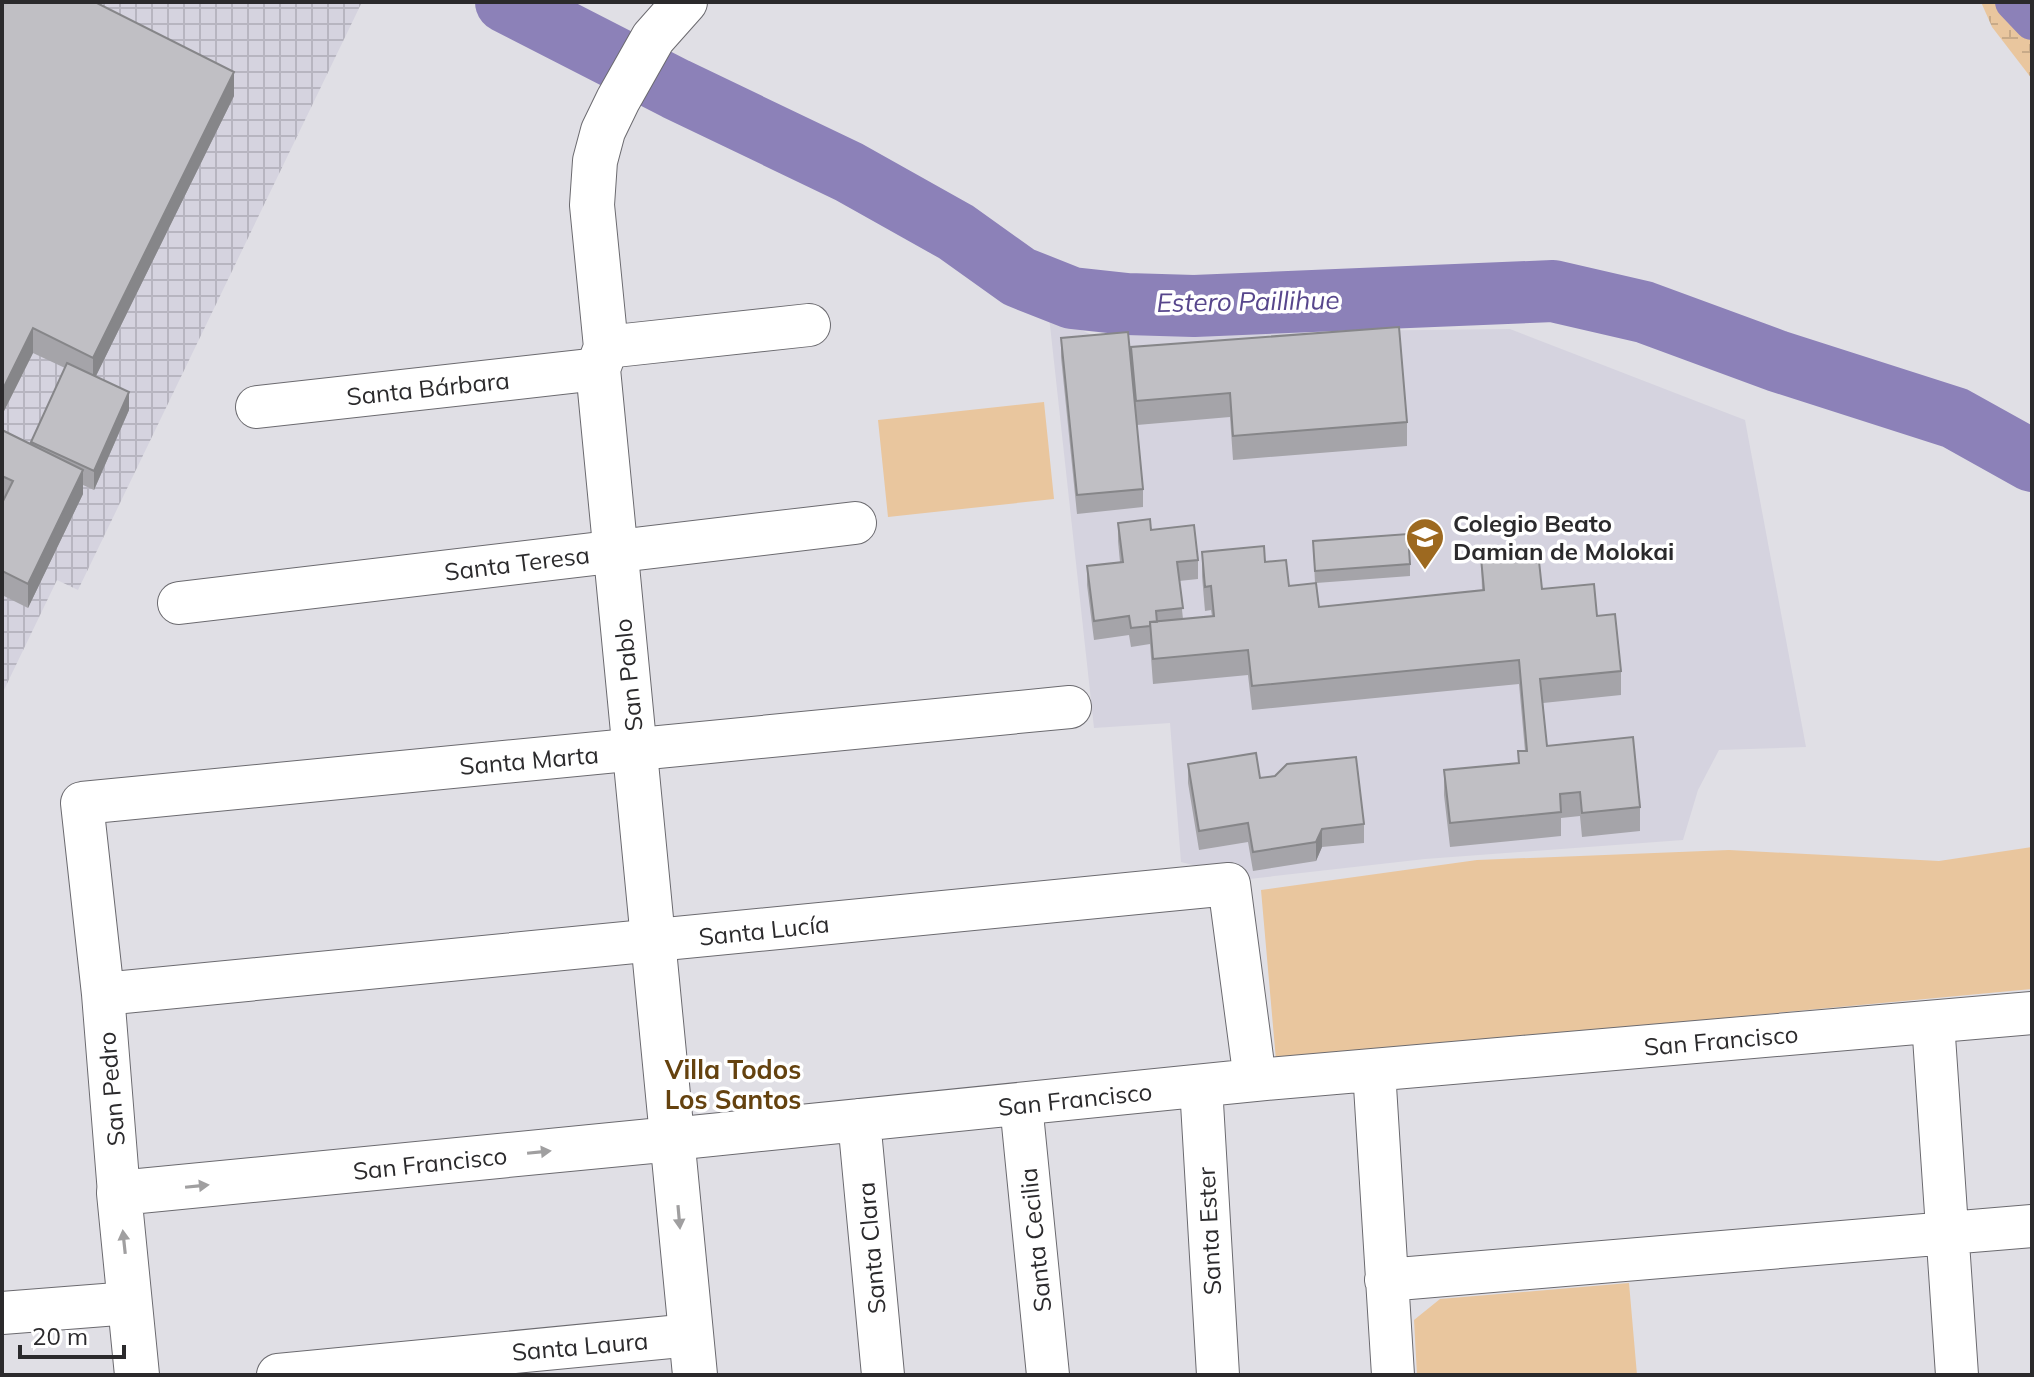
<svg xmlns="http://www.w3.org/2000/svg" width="2034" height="1377" font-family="Mulish,sans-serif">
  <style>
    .built { fill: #d5d3df }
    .industrial { fill: url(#industrial-grid) }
    .green { fill: #e9c69e }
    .wetland { fill: url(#wetland-marsh) }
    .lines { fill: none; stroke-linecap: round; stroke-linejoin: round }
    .canal { stroke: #8c81b8; stroke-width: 36 }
    .river { stroke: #8c81b8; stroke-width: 62 }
    .street-casing { stroke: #6b6a6f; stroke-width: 44 }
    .secondary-casing { stroke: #6b6a6f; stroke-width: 46 }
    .street { stroke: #fff; stroke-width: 42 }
    .secondary { stroke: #fff; stroke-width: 44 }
    .wall { fill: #a5a4a9 }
    .shaded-wall { fill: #868689 }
    .building { fill: #c0bfc4; stroke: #868689; stroke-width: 2 }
    .oneway { fill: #a09fa0 }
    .labels { text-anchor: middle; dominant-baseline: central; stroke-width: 7; stroke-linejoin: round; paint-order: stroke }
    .street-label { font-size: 24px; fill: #2b2a2c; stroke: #fff }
    .poi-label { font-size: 24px; font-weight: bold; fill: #2b2a2c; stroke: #fff; text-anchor: start }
    .water-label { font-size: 26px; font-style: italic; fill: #57468c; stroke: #fff }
    .neighbourhood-label { font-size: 26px; font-weight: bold; fill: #65420f; stroke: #fff }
  </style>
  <defs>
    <pattern id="industrial-grid" width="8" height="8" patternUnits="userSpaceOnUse" patternTransform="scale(2)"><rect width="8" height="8" fill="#d5d3df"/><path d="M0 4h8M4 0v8" fill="none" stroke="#b7b5c0"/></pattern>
    <pattern id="wetland-marsh" width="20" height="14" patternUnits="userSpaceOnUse" patternTransform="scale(2)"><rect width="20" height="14" fill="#e9c69e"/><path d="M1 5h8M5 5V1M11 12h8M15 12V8" fill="none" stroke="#c8aa88"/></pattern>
  </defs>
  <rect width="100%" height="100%" fill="#e0dfe5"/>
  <!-- built -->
  <path class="built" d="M1049,316L1090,334L1510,329L1745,420L1806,747L1719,750L1698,790L1683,840L1425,859L1249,879L1181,862L1170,723L1094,728Z"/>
  <!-- industrial -->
  <path class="industrial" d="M2,2H362L78,590L57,580L2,694Z"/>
  <!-- green -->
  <path class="green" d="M1044,402L1054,499L888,517L878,420Z
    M2032,847V989L1276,1060L1261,890L1477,860L1729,850L1939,861Z
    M1629,1283L1637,1375H1417L1414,1320L1440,1299Z"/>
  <!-- wetland -->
  <path class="wetland" d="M1981,2H2032V79L1992,27Z"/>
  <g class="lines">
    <!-- canal -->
    <path class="canal" d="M2013,2L2032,22"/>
    <!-- river -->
    <path class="river" d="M506,2L676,89L849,172L956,232L1019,277L1072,298L1127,304L1194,306L1553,291L1644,312L1777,361L1955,418L2032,461"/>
    <!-- street casing -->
    <g class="street-casing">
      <path id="street" d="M606,347L809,325
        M257,407L598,369
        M179,603L855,523
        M103,994L1229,884L1255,1080
        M1933,1022L1957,1375
        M1374,1070L1393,1375
        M1201,1086L1218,1375
        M1021,1104L1048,1375
        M859,1120L883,1375
        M672,1139L1255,1080L2032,1013
        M119,1193L103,994L82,803L1070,707
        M1386,1280L2032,1226
        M2,1313L130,1303
        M278,1375L691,1335"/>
    </g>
    <!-- secondary casing -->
    <g class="secondary-casing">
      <path id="secondary" d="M685,2L653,38L618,100L603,131L595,161L592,205L606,347L598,369L695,1375
        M137,1375L119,1193L672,1139"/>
    </g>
    <!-- street -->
    <use href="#street" class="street"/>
    <!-- secondary -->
    <use href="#secondary" class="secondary"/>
  </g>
  <!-- wall -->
  <path class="wall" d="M2,2L234,96L96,376L129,410L94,490L83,485V494L28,608L2,595V503L3,501L2,500V430L31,445V442L65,368L33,353L2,415Z
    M1061,338L1407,422V446L1233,460L1230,417L1137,425L1143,489V507L1077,514L1061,357Z
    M1118,523L1151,530L1198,560V579L1179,581L1183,619L1212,616L1211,610L1205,611L1202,576V552L1265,562L1289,586L1315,583L1313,541L1410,564V576L1316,583L1319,607L1482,590L1481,558L1597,616L1621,671V695L1543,703L1547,746L1640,807V831L1582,837L1580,816L1561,818V836L1450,847L1444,795V770L1518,763V751H1525L1519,684L1252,710L1248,675L1153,684L1150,644L1131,647L1129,635L1094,640L1087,585V566L1120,562L1118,541Z
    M1188,764L1260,778L1364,824V843L1322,847L1316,861L1253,871L1248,842L1199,850L1188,783Z"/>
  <!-- shaded-wall -->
  <path class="shaded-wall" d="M234,72V96L93,382V358Z
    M33,328V353L2,415V391Z
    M129,392V410L94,490V471Z
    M83,470V494L28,608V584Z
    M1322,829V847L1316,861V842Z"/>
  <!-- building -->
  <path class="building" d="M2,2H95L234,72L93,358L33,328L2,391Z
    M1399,327L1407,422L1233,436L1230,393L1136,401L1131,347Z
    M1128,332L1143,489L1077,495L1061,338Z
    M67,363L129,392L94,471L31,442Z
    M2,430L83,470L28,584L2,571V503L13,481L2,476Z
    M1150,519L1151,530L1194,525L1198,560L1177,562L1183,608L1156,611L1157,622H1150V626L1131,628L1129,616L1094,621L1087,566L1123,562L1118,523Z
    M1408,534L1410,564L1315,571L1313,541Z
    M1264,546L1265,562L1286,560L1289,586L1316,583L1319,607L1484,590L1481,558L1538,552L1542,589L1594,584L1597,616L1615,614L1621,671L1540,679L1547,746L1633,737L1640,807L1582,813L1580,792L1560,794L1561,812L1450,823L1444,770L1519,763L1518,751H1527L1519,660L1252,686L1248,650L1153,659L1150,622L1214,616L1211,586L1205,587L1202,552Z
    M1256,753L1260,778L1275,776L1287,764L1356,757L1364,824L1322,829L1316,842L1253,852L1248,823L1199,831L1188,764Z"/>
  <!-- one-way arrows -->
  <defs><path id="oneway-solid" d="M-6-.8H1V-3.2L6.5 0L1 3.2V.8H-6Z" transform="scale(2)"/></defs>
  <g class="oneway">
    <use href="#oneway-solid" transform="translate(539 1152) rotate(-6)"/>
    <use href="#oneway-solid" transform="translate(197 1186) rotate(-6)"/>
    <use href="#oneway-solid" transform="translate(679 1217) rotate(85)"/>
    <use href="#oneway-solid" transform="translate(124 1242) rotate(-96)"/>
  </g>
  <!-- icons -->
  <defs>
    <g id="school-pin" transform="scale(2)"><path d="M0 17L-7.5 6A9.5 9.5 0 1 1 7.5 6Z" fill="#9d6920" stroke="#fff"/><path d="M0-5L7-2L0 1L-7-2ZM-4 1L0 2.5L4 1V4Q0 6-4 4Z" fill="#fff"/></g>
  </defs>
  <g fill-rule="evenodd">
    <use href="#school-pin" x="1425" y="537"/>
  </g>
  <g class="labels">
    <!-- street labels -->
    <g class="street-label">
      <text transform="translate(428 388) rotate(-6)">Santa Bárbara</text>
      <text transform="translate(517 563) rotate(-7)">Santa Teresa</text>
      <text transform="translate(628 675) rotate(-96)">San Pablo</text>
      <text transform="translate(529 760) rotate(-5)">Santa Marta</text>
      <text transform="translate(764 930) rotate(-6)">Santa Lucía</text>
      <text transform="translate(1721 1040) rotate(-5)">San Francisco</text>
      <text transform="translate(111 1089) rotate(-95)">San Pedro</text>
      <text transform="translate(1075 1099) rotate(-6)">San Francisco</text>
      <text transform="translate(430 1163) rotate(-6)">San Francisco</text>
      <text transform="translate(1209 1231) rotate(-93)">Santa Ester</text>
      <text transform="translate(1035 1240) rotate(-96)">Santa Cecilia</text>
      <text transform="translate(871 1248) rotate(-95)">Santa Clara</text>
      <text transform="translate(580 1346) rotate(-5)">Santa Laura</text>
    </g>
    <!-- poi labels -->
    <g class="poi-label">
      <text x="1453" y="523">Colegio Beato<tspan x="1453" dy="28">Damian de Molokai</tspan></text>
    </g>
    <!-- water labels -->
    <g class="water-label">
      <text transform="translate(1248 301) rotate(-1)">Estero Paillihue</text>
    </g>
    <!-- neighbourhood labels -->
    <g class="neighbourhood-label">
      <text x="733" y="1069">Villa Todos<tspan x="733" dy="30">Los Santos</tspan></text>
    </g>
  </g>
  <!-- border -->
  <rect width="2034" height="1377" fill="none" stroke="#2b2a2c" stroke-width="8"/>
  <!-- scale -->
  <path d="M20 1345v12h104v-12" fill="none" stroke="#2b2a2c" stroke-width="4"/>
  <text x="32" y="1345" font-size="24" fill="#2b2a2c" stroke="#ffffff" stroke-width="6" paint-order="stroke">20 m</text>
</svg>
